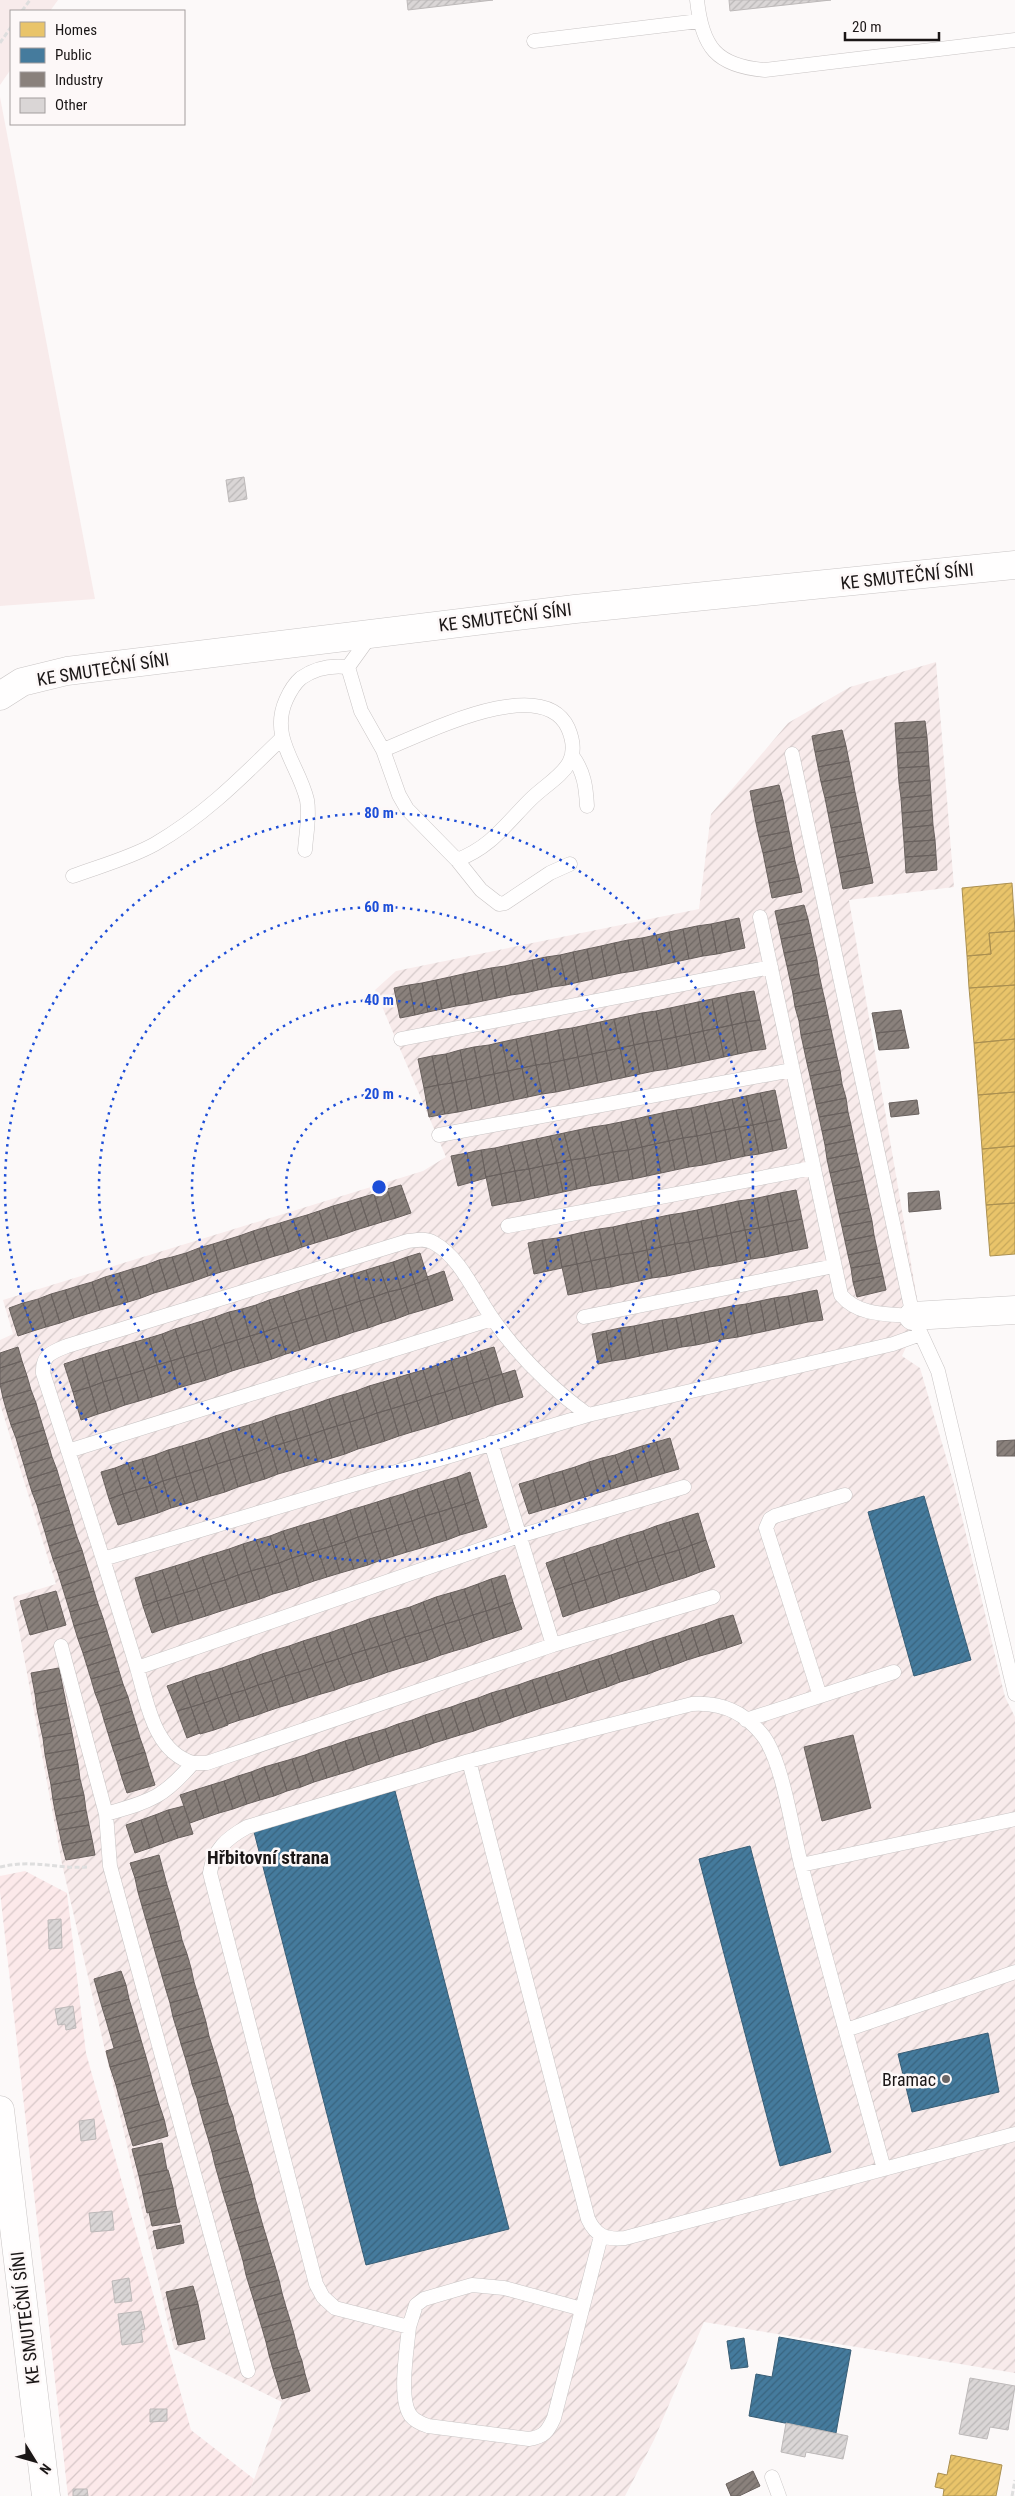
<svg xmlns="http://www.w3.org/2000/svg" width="1015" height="2496" font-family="'Roboto Condensed',sans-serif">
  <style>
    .built { fill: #f8ebeb }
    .industrial { fill: url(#industrial-furrows) }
    .garden { fill: url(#garden-furrows) }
    .homes { fill: url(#homes-hatch); stroke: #ab9051 }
    .public { fill: url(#public-hatch); stroke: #385d75 }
    .industry { fill: url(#industry-hatch); stroke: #69615e }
    .building { fill: url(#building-hatch); stroke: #bdb9b9 }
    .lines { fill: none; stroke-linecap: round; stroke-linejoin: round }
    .service-casing { stroke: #c9c5c5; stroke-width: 15 }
    .minor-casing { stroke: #c9c5c5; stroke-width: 29 }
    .path { stroke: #dedede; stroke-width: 3; stroke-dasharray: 5 2.5; stroke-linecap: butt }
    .service { stroke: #fffefe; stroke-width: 14 }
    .minor { stroke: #fffefe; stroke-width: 28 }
    .ring { fill: none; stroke: #1d4ed8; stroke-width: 2.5; stroke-dasharray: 2.5 5 }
    .poi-dot { fill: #6a6666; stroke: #fdf8f8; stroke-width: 2 }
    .labels { text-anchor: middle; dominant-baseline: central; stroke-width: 5; stroke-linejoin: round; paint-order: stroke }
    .street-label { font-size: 18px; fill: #1b1717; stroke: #fdf8f8 }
    .poi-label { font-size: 18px; fill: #1b1717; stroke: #fdf8f8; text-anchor: end }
    .neighbourhood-label { font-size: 19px; font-weight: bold; fill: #1b1717; stroke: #fdf8f8 }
    .centre { fill: #1d4ed8; stroke: #fdf8f8; stroke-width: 2.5 }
    .ring-label { font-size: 15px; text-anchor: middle; font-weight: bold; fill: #1d4ed8; stroke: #fdf8f8; stroke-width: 5; stroke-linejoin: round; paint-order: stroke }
  </style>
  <defs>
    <pattern id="industrial-furrows" width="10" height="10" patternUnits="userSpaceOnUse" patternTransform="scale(1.25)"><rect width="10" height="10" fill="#f8ebeb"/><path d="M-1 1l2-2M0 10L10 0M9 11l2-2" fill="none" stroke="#d4c9c9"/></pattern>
    <pattern id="garden-furrows" width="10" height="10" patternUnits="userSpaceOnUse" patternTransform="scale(1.25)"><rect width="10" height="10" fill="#fce9ea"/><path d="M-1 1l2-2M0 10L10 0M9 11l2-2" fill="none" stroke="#d7c7c8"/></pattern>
    <pattern id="homes-hatch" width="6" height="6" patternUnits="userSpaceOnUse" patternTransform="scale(1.25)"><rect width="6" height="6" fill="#e9c46a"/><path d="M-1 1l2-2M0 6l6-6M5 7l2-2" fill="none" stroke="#c7a85b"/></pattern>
    <pattern id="public-hatch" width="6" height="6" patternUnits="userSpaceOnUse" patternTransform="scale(1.25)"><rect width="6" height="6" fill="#457b9d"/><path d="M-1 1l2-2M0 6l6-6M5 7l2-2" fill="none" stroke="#39647f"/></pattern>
    <pattern id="industry-hatch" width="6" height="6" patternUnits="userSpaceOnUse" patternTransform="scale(1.25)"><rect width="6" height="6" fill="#8a817c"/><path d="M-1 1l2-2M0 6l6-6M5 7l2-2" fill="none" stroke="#706965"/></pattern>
    <pattern id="building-hatch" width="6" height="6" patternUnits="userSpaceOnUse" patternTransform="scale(1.25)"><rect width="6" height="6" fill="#dad6d6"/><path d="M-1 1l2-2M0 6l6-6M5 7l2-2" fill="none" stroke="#bab7b7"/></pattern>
  </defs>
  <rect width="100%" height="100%" fill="#fcf9f9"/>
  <!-- built -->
  <path class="built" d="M0,0H58L50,11H11V69L0,85Z
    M0,97L95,599L0,606Z"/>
  <!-- industrial -->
  <path class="industrial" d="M936,662L954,887L849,900L920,1316L902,1356L920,1368L954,1484L1005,1697L1015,1717V2373L704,2322L654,2440L625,2496H248L282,2402L174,2349L62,1864L13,1597L56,1584L0,1404V1340L13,1334L3,1300L423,1171L446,1157L375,990L396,971L699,909L711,814L788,723L850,687Z"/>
  <!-- garden -->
  <path class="garden" d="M25,1871L67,1893L86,2053L191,2430L254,2479L248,2496H68L0,1892V1876Z"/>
  <!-- homes -->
  <path class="homes" d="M1012,883L1015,931L989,933L991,954L967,956L962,888Z
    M1015,931V985L969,988L967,956L991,954L989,933Z
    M1015,985V1039L974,1043L969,988Z
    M1015,1039V1092L978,1095L974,1043Z
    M1015,1092V1146L982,1149L978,1095Z
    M1015,1146V1203L986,1205L982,1149Z
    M1015,1203V1254L990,1256L986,1205Z
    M951,2455L1002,2465L996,2496H943L944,2489L935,2487L938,2473L947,2475Z"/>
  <!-- public -->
  <path class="public" d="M924,1496L971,1660L914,1676L868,1512Z
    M395,1791L509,2229L366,2265L253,1828Z
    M750,1846L831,2152L780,2166L699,1859Z
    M988,2033L999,2092L912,2112L898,2054Z
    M779,2337L851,2350L836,2433L749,2416L756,2374L772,2377Z
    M744,2338L748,2367L731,2369L727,2341Z"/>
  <!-- industry -->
  <path class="industry" d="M925,721L927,737L896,739L895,723Z
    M842,730L846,746L815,752L812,736Z
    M927,737L928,751L897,753L896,739Z
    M846,746L849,761L818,767L815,752Z
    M928,751L929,766L898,768L897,753Z
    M849,761L852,776L821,782L818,767Z
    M929,766L930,780L899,783L898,768Z
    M852,776L855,792L825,798L821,782Z
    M930,780L931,795L901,798L899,783Z
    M779,785L783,800L753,807L750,791Z
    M855,792L858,806L828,813L825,798Z
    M931,795L932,810L902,813L901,798Z
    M783,800L786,816L756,823L753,807Z
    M858,806L861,822L831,828L828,813Z
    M932,810L933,825L903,828L902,813Z
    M786,816L789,831L759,837L756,823Z
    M861,822L864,837L834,843L831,828Z
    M933,825L935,840L904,842L903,828Z
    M789,831L792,846L763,853L759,837Z
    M864,837L867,852L837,858L834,843Z
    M935,840L936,855L905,857L904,842Z
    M792,846L795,861L766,868L763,853Z
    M867,852L870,867L840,873L837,858Z
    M936,855L937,870L906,873L905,857Z
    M795,861L799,877L769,883L766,868Z
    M870,867L873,883L843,889L840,873Z
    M799,877L802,892L772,898L769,883Z
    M804,905L808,919L778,925L775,911Z
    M739,918L745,948L731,951L725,921Z
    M808,919L811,933L781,939L778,925Z
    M725,921L731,951L717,954L711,924Z
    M711,924L717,954L703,956L697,926Z
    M697,926L703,956L689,959L683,929Z
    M683,929L689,959L675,962L669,932Z
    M669,932L675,962L662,965L656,935Z
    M811,933L814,947L784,953L781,939Z
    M656,935L662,965L648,968L642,938Z
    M642,938L648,968L634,971L628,940Z
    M628,940L634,971L621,973L614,943Z
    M614,943L621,973L607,976L601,946Z
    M601,946L607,976L593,979L587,949Z
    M814,947L817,960L787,966L784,953Z
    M587,949L593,979L579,982L573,952Z
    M573,952L579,982L566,985L560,955Z
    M560,955L566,985L552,987L546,957Z
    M546,957L552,987L538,990L532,960Z
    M532,960L538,990L525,993L518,963Z
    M817,960L819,974L790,980L787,966Z
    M518,963L525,993L511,995L505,966Z
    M505,966L511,995L497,998L491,968Z
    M491,968L497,998L483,1001L477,971Z
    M477,971L483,1001L469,1004L463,974Z
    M463,974L469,1004L456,1006L450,977Z
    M819,974L822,988L793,994L790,980Z
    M450,977L456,1006L442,1009L436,980Z
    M436,980L442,1009L428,1012L422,983Z
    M422,983L428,1012L415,1015L409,985Z
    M409,985L415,1015L400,1018L394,988Z
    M822,988L825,1001L795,1007L793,994Z
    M754,991L760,1020L746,1022L740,993Z
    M740,993L746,1022L732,1025L726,996Z
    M726,996L732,1025L718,1028L712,999Z
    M712,999L718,1028L703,1031L698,1002Z
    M825,1001L828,1015L799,1021L795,1007Z
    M698,1002L703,1031L690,1034L684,1005Z
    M684,1005L690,1034L676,1037L670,1008Z
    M670,1008L676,1037L662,1040L656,1011Z
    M901,1010L905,1030L876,1033L872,1013Z
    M656,1011L662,1040L648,1042L642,1013Z
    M642,1013L648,1042L634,1045L628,1016Z
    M828,1015L831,1029L801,1035L799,1021Z
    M628,1016L634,1045L620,1048L614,1019Z
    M614,1019L620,1048L606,1051L600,1022Z
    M760,1020L766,1049L752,1051L746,1022Z
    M600,1022L606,1051L592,1054L586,1025Z
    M746,1022L752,1051L738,1054L732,1025Z
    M586,1025L592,1054L578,1057L572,1028Z
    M732,1025L738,1054L724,1057L718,1028Z
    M572,1028L578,1057L564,1060L558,1030Z
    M718,1028L724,1057L710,1060L703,1031Z
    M831,1029L834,1043L804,1049L801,1035Z
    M558,1030L564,1060L550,1063L545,1033Z
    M905,1030L909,1048L879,1050L876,1033Z
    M703,1031L710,1060L696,1063L690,1034Z
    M545,1033L550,1063L536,1065L530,1036Z
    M690,1034L696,1063L682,1066L676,1037Z
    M530,1036L536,1065L522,1068L516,1039Z
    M676,1037L682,1066L668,1069L662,1040Z
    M516,1039L522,1068L508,1071L502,1042Z
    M662,1040L668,1069L654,1071L648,1042Z
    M502,1042L508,1071L494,1074L489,1045Z
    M648,1042L654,1071L640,1074L634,1045Z
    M834,1043L837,1057L807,1063L804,1049Z
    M489,1045L494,1074L480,1077L474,1047Z
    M634,1045L640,1074L626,1077L620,1048Z
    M474,1047L480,1077L466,1080L460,1050Z
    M620,1048L626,1077L612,1080L606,1051Z
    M460,1050L466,1080L452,1083L446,1054Z
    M606,1051L612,1080L598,1083L592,1054Z
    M446,1054L452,1083L438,1085L432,1056Z
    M592,1054L598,1083L584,1086L578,1057Z
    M432,1056L438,1085L424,1088L418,1059Z
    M578,1057L584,1086L570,1089L564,1060Z
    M837,1057L840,1070L810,1076L807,1063Z
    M564,1060L570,1089L556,1092L550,1063Z
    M550,1063L556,1092L542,1094L536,1065Z
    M536,1065L542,1094L528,1097L522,1068Z
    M522,1068L528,1097L514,1100L508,1071Z
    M840,1070L842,1084L813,1090L810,1076Z
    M508,1071L514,1100L500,1103L494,1074Z
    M494,1074L500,1103L486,1106L480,1077Z
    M480,1077L486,1106L472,1109L466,1080Z
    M466,1080L472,1109L458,1112L452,1083Z
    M452,1083L458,1112L445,1114L438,1085Z
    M842,1084L846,1098L816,1104L813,1090Z
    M438,1085L445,1114L429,1117L424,1088Z
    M775,1090L781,1119L767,1122L760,1093Z
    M760,1093L767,1122L753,1125L746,1096Z
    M746,1096L753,1125L739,1127L732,1099Z
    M846,1098L848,1112L819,1117L816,1104Z
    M732,1099L739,1127L725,1130L718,1102Z
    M917,1100L919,1114L891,1117L889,1103Z
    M718,1102L725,1130L711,1133L704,1105Z
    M704,1105L711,1133L697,1136L691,1108Z
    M691,1108L697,1136L683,1138L676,1110Z
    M676,1110L683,1138L669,1141L662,1113Z
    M848,1112L851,1125L822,1131L819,1117Z
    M662,1113L669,1141L655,1144L648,1116Z
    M648,1116L655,1144L642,1147L635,1119Z
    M635,1119L642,1147L628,1150L621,1122Z
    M781,1119L787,1148L773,1151L767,1122Z
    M621,1122L628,1150L613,1152L606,1125Z
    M767,1122L773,1151L759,1154L753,1125Z
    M606,1125L613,1152L599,1155L592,1127Z
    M753,1125L759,1154L745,1156L739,1127Z
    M851,1125L854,1139L825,1145L822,1131Z
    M592,1127L599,1155L585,1158L578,1130Z
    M739,1127L745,1156L731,1159L725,1130Z
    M578,1130L585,1158L571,1160L564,1133Z
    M725,1130L731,1159L717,1162L711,1133Z
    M564,1133L571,1160L557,1163L550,1136Z
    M711,1133L717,1162L703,1165L697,1136Z
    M550,1136L557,1163L543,1166L536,1139Z
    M697,1136L703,1165L689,1167L683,1138Z
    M683,1138L689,1167L675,1170L669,1141Z
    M536,1139L543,1166L529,1169L522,1142Z
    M854,1139L857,1153L827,1159L825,1145Z
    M669,1141L675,1170L661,1173L655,1144Z
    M522,1142L529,1169L515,1171L508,1145Z
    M655,1144L661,1173L647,1176L642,1147Z
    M508,1145L515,1171L501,1174L495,1148Z
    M642,1147L647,1176L633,1179L628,1150Z
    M495,1148L501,1174L486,1177L481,1150Z
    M481,1150L486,1178L472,1182L467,1153Z
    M628,1150L633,1179L619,1181L613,1152Z
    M613,1152L619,1181L605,1184L599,1155Z
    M467,1153L472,1182L458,1186L451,1156Z
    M857,1153L860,1166L830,1173L827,1159Z
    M599,1155L605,1184L591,1186L585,1158Z
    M585,1158L591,1186L577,1189L571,1160Z
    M571,1160L577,1189L563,1192L557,1163Z
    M557,1163L563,1192L549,1195L543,1166Z
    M543,1166L549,1195L535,1198L529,1169Z
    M860,1166L863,1180L833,1186L830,1173Z
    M529,1169L535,1198L521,1201L515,1171Z
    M515,1171L521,1201L507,1203L501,1174Z
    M501,1174L507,1203L492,1206L486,1177Z
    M863,1180L866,1194L836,1200L833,1186Z
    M401,1185L411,1213L396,1218L387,1189Z
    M387,1189L396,1218L382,1222L374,1194Z
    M796,1190L802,1219L787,1222L780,1193Z
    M939,1191L941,1209L909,1212L908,1193Z
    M780,1193L787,1222L773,1225L767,1196Z
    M374,1194L382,1222L369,1226L360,1198Z
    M866,1194L869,1208L839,1214L836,1200Z
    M767,1196L773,1225L759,1228L753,1199Z
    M360,1198L369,1226L356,1230L347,1202Z
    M753,1199L759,1228L745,1230L738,1201Z
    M738,1201L745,1230L731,1233L725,1204Z
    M347,1202L356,1230L342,1235L333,1206Z
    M725,1204L731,1233L717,1236L711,1207Z
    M333,1206L342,1235L328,1239L319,1211Z
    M711,1207L717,1236L703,1239L697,1210Z
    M869,1208L872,1221L842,1227L839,1214Z
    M697,1210L703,1239L689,1242L682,1213Z
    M319,1211L328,1239L315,1243L307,1215Z
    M682,1213L689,1242L675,1244L669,1215Z
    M307,1215L315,1243L302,1247L293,1219Z
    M669,1215L675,1244L661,1247L655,1218Z
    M655,1218L661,1247L647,1250L641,1221Z
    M293,1219L302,1247L289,1252L280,1223Z
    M802,1219L808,1248L793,1251L787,1222Z
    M641,1221L647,1250L633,1253L626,1224Z
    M872,1221L874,1235L845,1241L842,1227Z
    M787,1222L793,1251L779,1254L773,1225Z
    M280,1223L289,1252L275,1256L266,1227Z
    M626,1224L633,1253L619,1255L613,1227Z
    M773,1225L779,1254L765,1257L759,1228Z
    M266,1227L275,1256L262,1260L253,1231Z
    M613,1227L619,1255L605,1258L599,1229Z
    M759,1228L765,1257L751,1259L745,1230Z
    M599,1229L605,1258L591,1261L584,1232Z
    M745,1230L751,1259L737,1262L731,1233Z
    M253,1231L262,1260L248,1264L239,1236Z
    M584,1232L591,1261L577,1264L571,1235Z
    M731,1233L737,1262L723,1265L717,1236Z
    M571,1235L577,1264L562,1267L557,1238Z
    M874,1235L877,1249L848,1255L845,1241Z
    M239,1236L248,1264L235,1268L226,1240Z
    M717,1236L723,1265L709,1267L703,1239Z
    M557,1238L562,1268L548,1271L542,1240Z
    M703,1239L709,1267L695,1270L689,1242Z
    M226,1240L235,1268L221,1272L213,1244Z
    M542,1240L548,1271L534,1274L528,1243Z
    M689,1242L695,1270L681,1273L675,1244Z
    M213,1244L221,1272L208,1276L199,1248Z
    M675,1244L681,1273L667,1276L661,1247Z
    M661,1247L667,1276L652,1278L647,1250Z
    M199,1248L208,1276L194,1281L186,1253Z
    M877,1249L880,1263L851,1268L848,1255Z
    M647,1250L652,1278L639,1281L633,1253Z
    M186,1253L194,1281L181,1285L172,1257Z
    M420,1253L428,1279L415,1284L407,1257Z
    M633,1253L639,1281L624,1284L619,1255Z
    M619,1255L624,1284L611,1287L605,1258Z
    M172,1257L181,1285L168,1289L159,1260Z
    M407,1257L415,1284L401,1289L393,1262Z
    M605,1258L611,1287L597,1289L591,1261Z
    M159,1260L168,1289L154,1293L146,1265Z
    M591,1261L597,1289L583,1292L577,1264Z
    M393,1262L401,1289L388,1292L379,1266Z
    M880,1263L883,1276L853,1282L851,1268Z
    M577,1264L583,1292L568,1295L562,1267Z
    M146,1265L154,1293L141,1298L132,1269Z
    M379,1266L388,1292L374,1297L366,1270Z
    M132,1269L141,1298L128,1302L119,1273Z
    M366,1270L374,1297L360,1301L353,1274Z
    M444,1271L453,1300L436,1306L427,1277Z
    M119,1273L128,1302L114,1306L105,1277Z
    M353,1274L360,1301L346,1306L338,1279Z
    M883,1276L886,1290L857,1297L853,1282Z
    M105,1277L114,1306L100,1310L92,1282Z
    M338,1279L346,1306L333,1310L325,1283Z
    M428,1279L436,1306L423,1310L415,1284Z
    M92,1282L100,1310L87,1314L78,1286Z
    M325,1283L333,1310L319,1315L311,1287Z
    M415,1284L423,1310L409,1314L401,1289Z
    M78,1286L87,1314L74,1318L65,1290Z
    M311,1287L319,1315L306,1319L298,1291Z
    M401,1289L409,1314L396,1319L388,1292Z
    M65,1290L74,1318L60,1323L51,1294Z
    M817,1290L823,1320L808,1322L802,1293Z
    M298,1291L306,1319L292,1323L283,1296Z
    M388,1292L396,1319L382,1323L374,1297Z
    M802,1293L808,1322L794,1325L788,1296Z
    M51,1294L60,1323L46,1327L38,1299Z
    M283,1296L292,1323L278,1327L269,1300Z
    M788,1296L794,1325L780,1328L774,1298Z
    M374,1297L382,1323L368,1328L360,1301Z
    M774,1298L780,1328L766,1331L760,1301Z
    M38,1299L46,1327L33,1331L23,1303Z
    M269,1300L278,1327L264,1332L256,1305Z
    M360,1301L368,1328L354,1332L346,1306Z
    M760,1301L766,1331L752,1334L746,1304Z
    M23,1303L33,1331L18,1336L9,1308Z
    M746,1304L752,1334L738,1337L732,1306Z
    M256,1305L264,1332L250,1336L242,1309Z
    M346,1306L354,1332L340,1337L333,1310Z
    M732,1306L738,1337L724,1339L718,1309Z
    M242,1309L250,1336L237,1340L229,1312Z
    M718,1309L724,1339L710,1342L704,1312Z
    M333,1310L340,1337L327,1341L319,1315Z
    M229,1312L237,1340L224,1344L215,1317Z
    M704,1312L710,1342L696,1345L690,1315Z
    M319,1315L327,1341L314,1345L306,1319Z
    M690,1315L696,1345L682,1347L676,1318Z
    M215,1317L224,1344L211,1349L202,1321Z
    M676,1318L682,1347L668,1350L662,1320Z
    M306,1319L314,1345L300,1350L292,1323Z
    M662,1320L668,1350L654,1353L648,1323Z
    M202,1321L211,1349L197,1353L189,1325Z
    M292,1323L300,1350L286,1354L278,1327Z
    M648,1323L654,1353L640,1356L634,1326Z
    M189,1325L197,1353L184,1357L175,1329Z
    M634,1326L640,1356L626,1359L620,1328Z
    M278,1327L286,1354L272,1359L264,1332Z
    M620,1328L626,1359L612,1361L606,1331Z
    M175,1329L184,1357L171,1361L162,1334Z
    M606,1331L612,1361L598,1364L592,1334Z
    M264,1332L272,1359L259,1363L250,1336Z
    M162,1334L171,1361L157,1365L149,1338Z
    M250,1336L259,1363L245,1367L237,1340Z
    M149,1338L157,1365L144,1370L135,1342Z
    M237,1340L245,1367L232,1371L224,1344Z
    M135,1342L144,1370L131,1374L122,1346Z
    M224,1344L232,1371L218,1376L211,1349Z
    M122,1346L131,1374L117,1378L108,1350Z
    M18,1347L22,1361L0,1368V1353Z
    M494,1347L502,1374L489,1378L480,1351Z
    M211,1349L218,1376L206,1380L197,1353Z
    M108,1350L117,1378L103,1382L95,1354Z
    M480,1351L489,1378L473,1383L466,1356Z
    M197,1353L206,1380L192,1384L184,1357Z
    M95,1354L103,1382L90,1387L82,1358Z
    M466,1356L473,1383L459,1387L451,1360Z
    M184,1357L192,1384L178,1388L171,1361Z
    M82,1358L90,1387L73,1392L64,1364Z
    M451,1360L459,1387L445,1392L437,1365Z
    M22,1361L27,1376L0,1384V1368Z
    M171,1361L178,1388L165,1393L157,1365Z
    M157,1365L165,1393L152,1397L144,1370Z
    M437,1365L445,1392L431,1396L423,1370Z
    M144,1370L152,1397L139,1401L131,1374Z
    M423,1370L431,1396L417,1401L409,1374Z
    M515,1370L523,1397L510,1401L502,1374Z
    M131,1374L139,1401L125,1405L117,1378Z
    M409,1374L417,1401L404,1405L396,1378Z
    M502,1374L510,1401L496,1405L489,1378Z
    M27,1376L31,1390L3,1398L0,1384Z
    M117,1378L125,1405L111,1410L103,1382Z
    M396,1378L404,1405L391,1409L383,1382Z
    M489,1378L496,1405L482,1410L473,1383Z
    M103,1382L111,1410L98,1414L90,1387Z
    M383,1382L391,1409L377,1413L369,1386Z
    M473,1383L482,1410L467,1415L459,1387Z
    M369,1386L377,1413L364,1418L356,1391Z
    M90,1387L98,1414L81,1420L73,1392Z
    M459,1387L467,1415L453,1419L445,1392Z
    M31,1390L36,1403L7,1412L3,1398Z
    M356,1391L364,1418L350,1422L342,1395Z
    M445,1392L453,1419L439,1424L431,1396Z
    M342,1395L350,1422L337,1426L329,1399Z
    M431,1396L439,1424L426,1428L417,1401Z
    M329,1399L337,1426L324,1430L315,1404Z
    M417,1401L426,1428L412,1432L404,1405Z
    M36,1403L40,1417L11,1425L7,1412Z
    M315,1404L324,1430L310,1435L302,1408Z
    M404,1405L412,1432L399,1436L391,1409Z
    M302,1408L310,1435L297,1439L289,1412Z
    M391,1409L399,1436L385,1441L377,1413Z
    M289,1412L297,1439L284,1443L275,1416Z
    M377,1413L385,1441L372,1445L364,1418Z
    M275,1416L284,1443L270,1447L262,1421Z
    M40,1417L44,1430L16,1438L11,1425Z
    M364,1418L372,1445L358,1449L350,1422Z
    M262,1421L270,1447L257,1452L249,1425Z
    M350,1422L358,1449L345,1454L337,1426Z
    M249,1425L257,1452L243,1456L235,1429Z
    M337,1426L345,1454L332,1458L324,1430Z
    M235,1429L243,1456L230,1460L222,1433Z
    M44,1430L48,1443L20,1452L16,1438Z
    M324,1430L332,1458L318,1462L310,1435Z
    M222,1433L230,1460L217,1464L208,1438Z
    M310,1435L318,1462L305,1466L297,1439Z
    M208,1438L217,1464L203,1469L195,1442Z
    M670,1438L679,1469L665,1473L656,1442Z
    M297,1439L305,1466L292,1470L284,1443Z
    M1015,1440V1456H997V1441Z
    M195,1442L203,1469L190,1473L182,1446Z
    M656,1442L665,1473L652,1477L642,1446Z
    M48,1443L52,1457L24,1465L20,1452Z
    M284,1443L292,1470L278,1474L270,1447Z
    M182,1446L190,1473L176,1477L168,1450Z
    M642,1446L652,1477L638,1481L629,1450Z
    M270,1447L278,1474L265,1479L257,1452Z
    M168,1450L176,1477L163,1481L155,1455Z
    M629,1450L638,1481L625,1485L615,1455Z
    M257,1452L265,1479L251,1483L243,1456Z
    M155,1455L163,1481L150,1486L142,1459Z
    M615,1455L625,1485L611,1489L602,1458Z
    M243,1456L251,1483L238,1487L230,1460Z
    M52,1457L57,1470L28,1479L24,1465Z
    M602,1458L611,1489L598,1493L589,1462Z
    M142,1459L150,1486L136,1490L128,1463Z
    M230,1460L238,1487L225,1492L217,1464Z
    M589,1462L598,1493L585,1497L575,1467Z
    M128,1463L136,1490L123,1494L115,1468Z
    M217,1464L225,1492L211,1496L203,1469Z
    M575,1467L585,1497L571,1501L562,1471Z
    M115,1468L123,1494L109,1499L101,1472Z
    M203,1469L211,1496L198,1500L190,1473Z
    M57,1470L61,1484L32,1492L28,1479Z
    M562,1471L571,1501L556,1506L548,1475Z
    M470,1472L478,1499L465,1504L457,1477Z
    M190,1473L198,1500L185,1504L176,1477Z
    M548,1475L556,1506L542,1510L533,1480Z
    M176,1477L185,1504L171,1508L163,1481Z
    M457,1477L465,1504L452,1508L443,1481Z
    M533,1480L542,1510L529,1514L519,1484Z
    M163,1481L171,1508L158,1513L150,1486Z
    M443,1481L452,1508L439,1512L430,1485Z
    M61,1484L65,1497L37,1505L32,1492Z
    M430,1485L439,1512L425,1516L417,1489Z
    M150,1486L158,1513L145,1517L136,1490Z
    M417,1489L425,1516L412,1521L403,1494Z
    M136,1490L145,1517L132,1521L123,1494Z
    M123,1494L132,1521L118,1525L109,1499Z
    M403,1494L412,1521L398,1525L389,1498Z
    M65,1497L69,1510L41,1519L37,1505Z
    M389,1498L398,1525L386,1529L377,1502Z
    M478,1499L487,1527L474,1531L465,1504Z
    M377,1502L386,1529L372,1533L364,1506Z
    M465,1504L474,1531L460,1535L452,1508Z
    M364,1506L372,1533L358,1537L350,1510Z
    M452,1508L460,1535L447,1540L439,1512Z
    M69,1510L73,1524L45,1532L41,1519Z
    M350,1510L358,1537L345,1542L336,1515Z
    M439,1512L447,1540L434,1544L425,1516Z
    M698,1513L706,1540L692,1545L682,1518Z
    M336,1515L345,1542L332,1546L323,1519Z
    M425,1516L434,1544L421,1548L412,1521Z
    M682,1518L692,1545L679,1550L669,1522Z
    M323,1519L332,1546L318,1550L309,1523Z
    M412,1521L421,1548L407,1552L398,1525Z
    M669,1522L679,1550L665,1554L656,1526Z
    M309,1523L318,1550L305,1554L296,1527Z
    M73,1524L77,1537L49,1546L45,1532Z
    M398,1525L407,1552L394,1556L386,1529Z
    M656,1526L665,1554L652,1558L643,1531Z
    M296,1527L305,1554L292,1558L283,1531Z
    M386,1529L394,1556L381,1560L372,1533Z
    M283,1531L292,1558L279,1563L270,1536Z
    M643,1531L652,1558L638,1562L629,1535Z
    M372,1533L381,1560L368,1565L358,1537Z
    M629,1535L638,1562L625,1567L616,1539Z
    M270,1536L279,1563L265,1567L256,1540Z
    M77,1537L82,1550L53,1559L49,1546Z
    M358,1537L368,1565L354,1569L345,1542Z
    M616,1539L625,1567L612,1571L603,1544Z
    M256,1540L265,1567L251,1571L243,1544Z
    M706,1540L715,1567L700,1572L692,1545Z
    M345,1542L354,1569L340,1573L332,1546Z
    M243,1544L251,1571L238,1575L229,1549Z
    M603,1544L612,1571L599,1575L589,1548Z
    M692,1545L700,1572L687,1577L679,1550Z
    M332,1546L340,1573L327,1577L318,1550Z
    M589,1548L599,1575L585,1580L576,1553Z
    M229,1549L238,1575L225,1580L216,1553Z
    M82,1550L86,1564L58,1573L53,1559Z
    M318,1550L327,1577L314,1581L305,1554Z
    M679,1550L687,1577L674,1581L665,1554Z
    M216,1553L225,1580L211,1584L202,1557Z
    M576,1553L585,1580L572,1584L563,1557Z
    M305,1554L314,1581L300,1586L292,1558Z
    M665,1554L674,1581L661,1585L652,1558Z
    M202,1557L211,1584L197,1589L188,1562Z
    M563,1557L572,1584L555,1590L546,1563Z
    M292,1558L300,1586L288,1590L279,1563Z
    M652,1558L661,1585L647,1590L638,1562Z
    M188,1562L197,1589L184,1593L175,1566Z
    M638,1562L647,1590L634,1594L625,1567Z
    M279,1563L288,1590L273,1594L265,1567Z
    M86,1564L90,1577L62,1586L58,1573Z
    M175,1566L184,1593L171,1597L162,1570Z
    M265,1567L273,1594L260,1599L251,1571Z
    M625,1567L634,1594L620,1598L612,1571Z
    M162,1570L171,1597L157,1601L149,1574Z
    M251,1571L260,1599L247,1603L238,1575Z
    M612,1571L620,1598L607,1603L599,1575Z
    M149,1574L157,1601L143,1606L135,1578Z
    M238,1575L247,1603L234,1607L225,1580Z
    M505,1575L513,1602L499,1607L491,1579Z
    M599,1575L607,1603L594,1607L585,1580Z
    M90,1577L94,1591L66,1599L62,1586Z
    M491,1579L499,1607L486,1611L478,1584Z
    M225,1580L234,1607L221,1611L211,1584Z
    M585,1580L594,1607L580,1611L572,1584Z
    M211,1584L221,1611L206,1616L197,1589Z
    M478,1584L486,1611L473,1615L464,1589Z
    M572,1584L580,1611L563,1617L555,1590Z
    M197,1589L206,1616L193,1620L184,1593Z
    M464,1589L473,1615L459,1620L450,1593Z
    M56,1591L66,1625L48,1630L38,1596Z
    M94,1591L98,1604L70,1612L66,1599Z
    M184,1593L193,1620L179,1624L171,1597Z
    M450,1593L459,1620L445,1624L436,1597Z
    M38,1596L48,1630L30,1635L20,1601Z
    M171,1597L179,1624L166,1628L157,1601Z
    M436,1597L445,1624L432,1629L423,1602Z
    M157,1601L166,1628L152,1633L143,1606Z
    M423,1602L432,1629L419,1633L410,1607Z
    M513,1602L522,1629L507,1634L499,1607Z
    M98,1604L103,1618L74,1626L70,1612Z
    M410,1607L419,1633L405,1637L396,1611Z
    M499,1607L507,1634L494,1638L486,1611Z
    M396,1611L405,1637L392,1642L383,1615Z
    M486,1611L494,1638L482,1642L473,1615Z
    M383,1615L392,1642L379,1646L369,1619Z
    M473,1615L482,1642L468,1647L459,1620Z
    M733,1615L742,1643L727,1648L718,1619Z
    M103,1618L107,1631L78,1639L74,1626Z
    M369,1619L379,1646L365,1650L356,1624Z
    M718,1619L727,1648L714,1652L705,1624Z
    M459,1620L468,1647L454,1651L445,1624Z
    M356,1624L365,1650L352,1654L343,1628Z
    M445,1624L454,1651L441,1655L432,1629Z
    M705,1624L714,1652L700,1656L691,1628Z
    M343,1628L352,1654L338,1659L329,1633Z
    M691,1628L700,1656L687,1660L678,1633Z
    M432,1629L441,1655L428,1660L419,1633Z
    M107,1631L111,1644L83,1653L78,1639Z
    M329,1633L338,1659L325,1663L316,1637Z
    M419,1633L428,1660L415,1664L405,1637Z
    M678,1633L687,1660L674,1665L665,1637Z
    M316,1637L325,1663L312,1668L303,1641Z
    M405,1637L415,1664L401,1668L392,1642Z
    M665,1637L674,1665L661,1669L652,1641Z
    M303,1641L312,1668L299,1672L289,1646Z
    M652,1641L661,1669L648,1674L638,1646Z
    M392,1642L401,1668L388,1672L379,1646Z
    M111,1644L115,1657L87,1666L83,1653Z
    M289,1646L299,1672L285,1676L275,1650Z
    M379,1646L388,1672L374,1677L365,1650Z
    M638,1646L648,1674L634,1678L625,1650Z
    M275,1650L285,1676L272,1681L262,1654Z
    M365,1650L374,1677L362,1681L352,1654Z
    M625,1650L634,1678L620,1682L611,1655Z
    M262,1654L272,1681L258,1685L249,1659Z
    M352,1654L362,1681L348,1685L338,1659Z
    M611,1655L620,1682L607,1687L598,1659Z
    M115,1657L119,1671L91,1679L87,1666Z
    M249,1659L258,1685L245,1690L236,1663Z
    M338,1659L348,1685L335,1690L325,1663Z
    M598,1659L607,1687L588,1693L579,1665Z
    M236,1663L245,1690L231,1694L222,1668Z
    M325,1663L335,1690L321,1694L312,1668Z
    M579,1665L588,1693L567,1700L558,1672Z
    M59,1668L63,1688L35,1694L31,1673Z
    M222,1668L231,1694L218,1698L209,1672Z
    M312,1668L321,1694L308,1698L299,1672Z
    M119,1671L123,1684L95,1693L91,1679Z
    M209,1672L218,1698L204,1703L195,1676Z
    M299,1672L308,1698L294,1703L285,1676Z
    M558,1672L567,1700L554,1704L545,1676Z
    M195,1676L204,1703L191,1707L182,1681Z
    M285,1676L294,1703L280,1707L272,1681Z
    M545,1676L554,1704L541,1708L532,1680Z
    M532,1680L541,1708L527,1713L518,1685Z
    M182,1681L191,1707L177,1711L167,1686Z
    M272,1681L280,1707L268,1711L258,1685Z
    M123,1684L128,1697L100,1706L95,1693Z
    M258,1685L268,1711L254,1716L245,1690Z
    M518,1685L527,1713L514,1717L505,1689Z
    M63,1688L66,1703L37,1709L35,1694Z
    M505,1689L514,1717L501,1722L491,1693Z
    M245,1690L254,1716L240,1720L231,1694Z
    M491,1693L501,1722L487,1726L478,1698Z
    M231,1694L240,1720L228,1724L218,1698Z
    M128,1697L132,1711L104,1720L100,1706Z
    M218,1698L228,1725L214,1730L204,1703Z
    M478,1698L487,1726L474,1731L465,1702Z
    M465,1702L474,1731L460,1735L451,1707Z
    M66,1703L69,1718L40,1724L37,1709Z
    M204,1703L214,1730L200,1734L191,1707Z
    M191,1707L200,1733L187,1738L177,1711Z
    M451,1707L460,1735L447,1739L438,1711Z
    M132,1711L136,1724L108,1733L104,1720Z
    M438,1711L447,1739L434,1743L425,1715Z
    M425,1715L434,1743L421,1748L412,1720Z
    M69,1718L72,1733L43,1738L40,1724Z
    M412,1720L421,1748L407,1752L398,1724Z
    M136,1724L140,1738L112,1746L108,1733Z
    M398,1724L407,1752L394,1756L385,1729Z
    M385,1729L394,1756L380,1761L371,1733Z
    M72,1733L75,1749L45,1754L43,1738Z
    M371,1733L380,1761L367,1765L358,1737Z
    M853,1735L871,1808L822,1821L804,1747Z
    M358,1737L367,1765L354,1770L345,1741Z
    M140,1738L145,1752L117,1761L112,1746Z
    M345,1741L354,1770L340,1774L331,1746Z
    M331,1746L340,1774L327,1778L318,1750Z
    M75,1749L78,1764L48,1770L45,1754Z
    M318,1750L327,1778L314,1782L305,1755Z
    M145,1752L149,1766L121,1775L117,1761Z
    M305,1755L314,1782L301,1787L292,1759Z
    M292,1759L301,1787L287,1791L278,1763Z
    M278,1763L287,1791L274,1796L264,1767Z
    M78,1764L80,1779L51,1785L48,1770Z
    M149,1766L155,1785L127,1793L121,1775Z
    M264,1767L274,1796L260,1800L251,1772Z
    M251,1772L260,1800L247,1804L238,1776Z
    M238,1776L247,1804L233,1809L224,1781Z
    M80,1779L84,1795L53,1800L51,1785Z
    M224,1781L233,1809L219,1813L211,1785Z
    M211,1785L219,1813L204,1818L195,1790Z
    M195,1790L204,1818L190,1823L180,1795Z
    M84,1795L86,1810L56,1816L53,1800Z
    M184,1806L193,1834L178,1838L168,1810Z
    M86,1810L89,1825L59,1830L56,1816Z
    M168,1810L178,1838L164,1843L155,1815Z
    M155,1815L164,1843L150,1848L141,1820Z
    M141,1820L150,1848L135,1853L126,1825Z
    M89,1825L92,1839L62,1845L59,1830Z
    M92,1839L95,1855L66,1860L62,1845Z
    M159,1855L163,1870L135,1878L130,1863Z
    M163,1870L167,1885L138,1892L135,1878Z
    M167,1885L171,1898L142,1906L138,1892Z
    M171,1898L175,1912L146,1920L142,1906Z
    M175,1912L179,1926L150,1934L146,1920Z
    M179,1926L182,1940L154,1948L150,1934Z
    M182,1940L187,1954L158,1962L154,1948Z
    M187,1954L191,1968L162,1976L158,1962Z
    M191,1968L194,1982L166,1990L162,1976Z
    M121,1971L126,1985L98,1993L94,1979Z
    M194,1982L198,1995L170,2003L166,1990Z
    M126,1985L129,1999L102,2007L98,1993Z
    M198,1995L202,2008L173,2017L170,2003Z
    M129,1999L133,2012L106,2020L102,2007Z
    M202,2008L206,2022L177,2030L173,2017Z
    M133,2012L137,2026L110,2034L106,2020Z
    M206,2022L209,2036L181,2044L177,2030Z
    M137,2026L141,2040L114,2048L110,2034Z
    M209,2036L213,2049L185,2057L181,2044Z
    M141,2040L146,2057L110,2067L106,2051Z
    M213,2049L217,2062L189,2071L185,2057Z
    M146,2057L151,2075L116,2085L110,2067Z
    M217,2062L221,2076L192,2084L189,2071Z
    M151,2075L155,2090L120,2100L116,2085Z
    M221,2076L225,2090L197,2098L192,2084Z
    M155,2090L159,2104L124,2114L120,2100Z
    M225,2090L228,2103L200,2111L197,2098Z
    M228,2103L233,2116L204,2125L200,2111Z
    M159,2104L164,2119L128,2129L124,2114Z
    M233,2116L236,2130L208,2138L204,2125Z
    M164,2119L168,2136L133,2146L128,2129Z
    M236,2130L240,2143L212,2152L208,2138Z
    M162,2143L167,2170L139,2176L132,2149Z
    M240,2143L244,2157L215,2165L212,2152Z
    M244,2157L248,2171L219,2179L215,2165Z
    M168,2170L173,2188L143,2194L139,2176Z
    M248,2171L252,2184L223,2193L219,2179Z
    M252,2184L255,2198L227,2206L223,2193Z
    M173,2188L176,2206L147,2213L143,2194Z
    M255,2198L259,2212L231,2220L227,2206Z
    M176,2206L180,2222L152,2226L149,2212Z
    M259,2212L263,2226L235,2234L231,2220Z
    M181,2225L184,2243L157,2249L153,2231Z
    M263,2226L267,2239L239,2247L235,2234Z
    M267,2239L271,2253L243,2261L239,2247Z
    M271,2253L275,2266L246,2275L243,2261Z
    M275,2266L279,2280L250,2288L246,2275Z
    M279,2280L282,2293L254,2301L250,2288Z
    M193,2286L198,2304L170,2310L166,2292Z
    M282,2293L286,2307L258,2315L254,2301Z
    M198,2304L205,2339L178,2345L170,2310Z
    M286,2307L290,2320L262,2328L258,2315Z
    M290,2320L294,2334L266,2342L262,2328Z
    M294,2334L297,2347L269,2355L266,2342Z
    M297,2347L302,2361L273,2369L269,2355Z
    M302,2361L305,2374L277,2382L273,2369Z
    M305,2374L310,2391L282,2399L277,2382Z
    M753,2471L760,2486L739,2496H731L726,2484Z"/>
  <!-- building -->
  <path class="building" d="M407,0H493L408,10Z
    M729,0H831L730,11Z
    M244,477L247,499L229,502L226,480Z
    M61,1919L62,1948L49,1949L48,1920Z
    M73,2006L76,2028L66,2030L65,2024L58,2025L55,2009Z
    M94,2119L96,2139L81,2141L79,2121Z
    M112,2211L114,2230L91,2232L89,2213Z
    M129,2278L132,2301L115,2303L112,2281Z
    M141,2311L145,2329L141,2330L143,2342L122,2345L118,2314Z
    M970,2378L1015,2386L1008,2430L990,2427L987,2439L959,2434Z
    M150,2409H167V2421L150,2422Z
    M786,2423L848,2436L843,2459L806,2452L805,2457L781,2452Z
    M73,2489H87L88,2496H73Z"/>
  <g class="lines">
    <!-- service casing -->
    <g class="service-casing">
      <path id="service" d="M697,0C702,47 716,66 765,70L1015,40
        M534,41L699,21
        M348,667L371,635
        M383,750C422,735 542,672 568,728C585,767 553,777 530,800C505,825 491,847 457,860
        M573,757C584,772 586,787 587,806
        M305,850C306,834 310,816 307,800C299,765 269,738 286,700C290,691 294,684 301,678C315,668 331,665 348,667L361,711L383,750L399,795L407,809L457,860L481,890L499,904L505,903L550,873L570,864
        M73,876C100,866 130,858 155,844C205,815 241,778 282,738
        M760,917L841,1295C858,1316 888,1314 913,1316
        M401,1039L771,967
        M439,1135L792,1070
        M508,1226L813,1168
        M584,1317L834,1266
        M921,1334L938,1371L1015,1694
        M588,1415C551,1388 518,1355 492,1318C475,1294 460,1257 434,1243C426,1238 417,1240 408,1241L67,1346C52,1352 42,1355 43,1373L103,1559L588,1415L893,1344L921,1334L913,1316L792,754
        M68,1451L492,1319
        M103,1559L137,1668L519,1536L684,1487
        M553,1645L713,1597
        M61,1646L106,1814
        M137,1668C147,1702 154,1752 193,1763
        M820,1696L766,1528L770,1519L775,1516L845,1495
        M746,1720L894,1672
        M469,1761L247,1827C227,1838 213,1850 210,1873L316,2284L323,2297L335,2308L409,2327C407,2349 398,2400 411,2416C415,2421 422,2424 428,2426L529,2439C544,2437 548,2431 554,2418L601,2236
        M801,1865L1015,1819
        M846,2030L1015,1972
        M884,2169C856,2067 827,1966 801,1864C792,1830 783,1764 764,1737C746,1713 721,1702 692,1704L469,1761L588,2219C596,2236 606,2240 625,2238L1015,2134
        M409,2327L416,2305L424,2299L472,2285L504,2288L582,2309
        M248,2371L110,1866L106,1814C150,1801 162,1799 193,1763H207L553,1645L491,1443
        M772,2477L779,2496"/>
    </g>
    <!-- minor casing -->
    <g class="minor-casing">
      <path id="minor" d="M0,696L22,682L67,671L575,609L1015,565
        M913,1316L1015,1310
        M0,2110L46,2496"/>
    </g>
    <!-- path -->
    <path class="path" d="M22,11L30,0
      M0,43L11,27
      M0,1867C34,1859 55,1869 87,1867
      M1012,2496L1015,2480"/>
    <!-- service -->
    <use href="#service" class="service"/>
    <!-- minor -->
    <use href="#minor" class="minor"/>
  </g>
  <!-- distance rings -->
  <g class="ring">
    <circle cx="379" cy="1187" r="93"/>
    <circle cx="379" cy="1187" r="187"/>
    <circle cx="379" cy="1187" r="280"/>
    <circle cx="379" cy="1187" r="374"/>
  </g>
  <!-- markers -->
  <circle class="poi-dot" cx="946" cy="2079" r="5"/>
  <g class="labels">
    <!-- street labels -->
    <g class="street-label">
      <text transform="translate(907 576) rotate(-6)">KE SMUTEČNÍ SÍNI</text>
      <text transform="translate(505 617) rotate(-7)">KE SMUTEČNÍ SÍNI</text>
      <text transform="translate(103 669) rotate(-9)">KE SMUTEČNÍ SÍNI</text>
      <text transform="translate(25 2318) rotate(-97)">KE SMUTEČNÍ SÍNI</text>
    </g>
    <!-- poi labels -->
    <g class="poi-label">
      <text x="936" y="2079">Bramac</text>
    </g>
    <!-- neighbourhood labels -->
    <g class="neighbourhood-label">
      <text x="268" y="1857">Hřbitovní strana</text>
    </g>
  </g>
  <circle cx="379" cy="1187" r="8" class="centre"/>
  <g class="ring-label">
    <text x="379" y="818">80 m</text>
    <text x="379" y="912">60 m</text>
    <text x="379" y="1005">40 m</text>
    <text x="379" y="1099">20 m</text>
  </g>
  <!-- legend -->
  <rect x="10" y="10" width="175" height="115" fill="#fdf8f8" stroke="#a39e9e"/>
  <rect x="20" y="22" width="25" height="15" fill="#e9c46a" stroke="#a39e9e"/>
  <text x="55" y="35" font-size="15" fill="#1b1717">Homes</text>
  <rect x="20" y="48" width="25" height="15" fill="#457b9d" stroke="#a39e9e"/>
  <text x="55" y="60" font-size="15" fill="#1b1717">Public</text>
  <rect x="20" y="72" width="25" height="15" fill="#8a817c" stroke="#a39e9e"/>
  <text x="55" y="85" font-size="15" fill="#1b1717">Industry</text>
  <rect x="20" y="98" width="25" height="15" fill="#dad6d6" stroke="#a39e9e"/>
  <text x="55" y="110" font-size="15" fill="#1b1717">Other</text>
  <!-- north arrow -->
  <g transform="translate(35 2461) rotate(127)" stroke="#fdf8f8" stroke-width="4" paint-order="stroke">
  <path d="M0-4L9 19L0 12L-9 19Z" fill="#1b1717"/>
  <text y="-8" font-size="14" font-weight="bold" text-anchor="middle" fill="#1b1717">N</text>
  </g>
  <!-- scale -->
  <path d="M845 32v8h94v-8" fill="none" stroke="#1b1717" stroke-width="2.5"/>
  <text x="852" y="32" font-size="15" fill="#1b1717" stroke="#fdf8f8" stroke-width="4" paint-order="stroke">20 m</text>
</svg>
